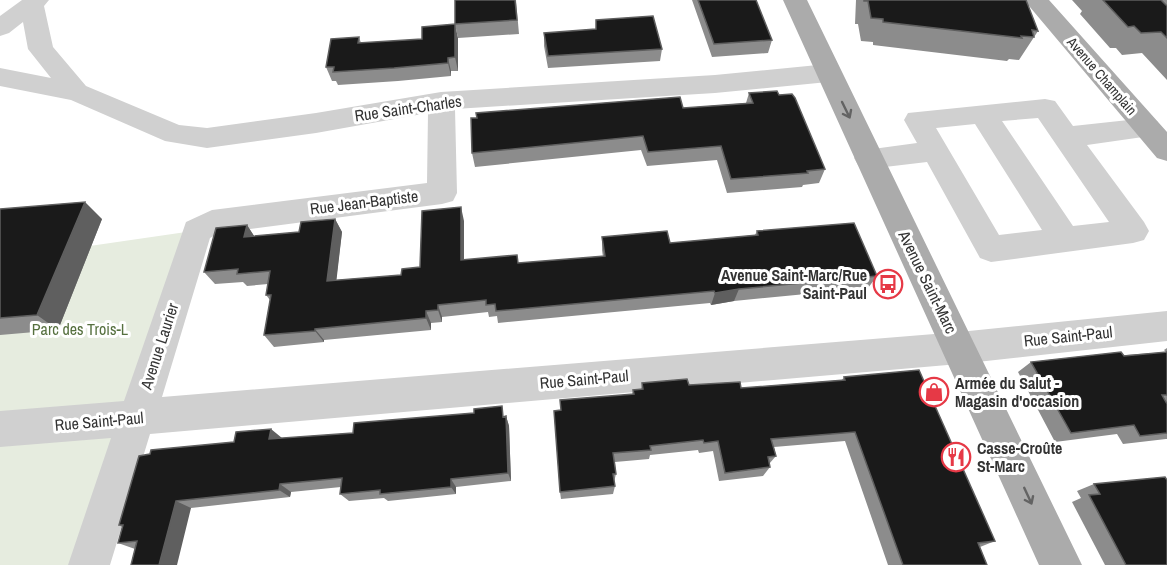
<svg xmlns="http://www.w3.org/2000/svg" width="1167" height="565" font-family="'Archivo Narrow',sans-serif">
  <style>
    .green { fill: #e6ecdf }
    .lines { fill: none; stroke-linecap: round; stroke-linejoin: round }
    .minor { fill: #d0d0d0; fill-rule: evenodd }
    .major { fill: #ababab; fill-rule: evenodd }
    .wall { fill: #8c8c8c }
    .shaded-wall { fill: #5f5f5f }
    .building { fill: #1a1a1a; stroke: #5f5f5f; stroke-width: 1.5 }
    .oneway { stroke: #636363 }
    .labels { text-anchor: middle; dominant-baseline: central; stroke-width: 6; stroke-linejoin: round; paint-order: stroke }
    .far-street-label { font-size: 14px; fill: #333; stroke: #fff }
    .street-label { font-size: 16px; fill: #333; stroke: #fff }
    .poi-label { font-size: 16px; font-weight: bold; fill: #333; stroke: #fff; text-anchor: start }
    .park-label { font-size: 16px; fill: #56703f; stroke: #fff }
  </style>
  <rect width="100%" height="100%" fill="#fff"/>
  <!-- green -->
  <path class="green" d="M193,231L107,565H0V259Z"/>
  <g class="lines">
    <!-- minor -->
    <path class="minor" d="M22,0H49L44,6L53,47L86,86L179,125L207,128L316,113L441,92L715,75L828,64L837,67L841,73L837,79L828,82L715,93L455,109L457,193L453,201L442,204L219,233L210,238L162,397L959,332L1167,311V341L959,364L150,434L110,565H68L111,438L0,447V411L124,401L186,222L212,210L427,183L428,113L316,133L207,148L165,141L71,100L0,86V68L51,78L28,49L23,22L9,33L0,36V16Z
      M1045,99L1055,101L1073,126L1147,118L1157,121L1161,128L1157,135L1087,145L1144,222L1149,231L1144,240L1133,243L991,262L980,258L927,162L868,169L858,165L854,158L858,151L917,143L904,120L908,113ZM1038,118L1109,222L1073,226L1002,121ZM975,124L1042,230L999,235L936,128Z"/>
    <!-- major -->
    <path class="major" d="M783,0H807L1082,565H1039Z
      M1024,0H1049L1167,132V161L1157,158Z"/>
  </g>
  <!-- wall -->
  <path class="wall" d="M516,0L519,34L458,38L455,24Z
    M692,0H756L772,40L768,53L712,57Z
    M856,0H1026L1038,31L1019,60L1009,59L1007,61L873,45V42L861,41L858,24H855Z
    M1072,0H1167V5H1166L1167,6V80L1142,53L1122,55L1116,48H1110L1080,14L1082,11Z
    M544,33L662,49L660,61L548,68L544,46Z
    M359,37L361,43L458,38V71H451V76L398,81L338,85L336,81H332L326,67Z
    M749,93L779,95L825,169L819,183L803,185L802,187L727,193L717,160L647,166L641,150L475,167L472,153L683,108L746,103Z
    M0,209L102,219L58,330L0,335Z
    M335,219L342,232L336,280L401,275L420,267L464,221V260L517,255L518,263L603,257L602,250V237L670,243L755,235L757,231L877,276L868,288L734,301L711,305L710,303L498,323L497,316L489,317L488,312L442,317V322L431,323V330L324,340V342L274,347L264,335L270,300L266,295L268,284L247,286L243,282L215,284L204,272L247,225L254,236L299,232Z
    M1167,348V402H1166L1167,404V439H1166L1123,444L1117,434L1055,442L1018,372L1031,362L1166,352L1164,350Z
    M844,377L995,541L980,547L987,565H888L845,441L774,447L776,456L769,464L770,467L763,476L719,481L713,451L699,453L698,450L650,455L649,459L615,462L616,474L614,482L615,486L613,494L561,499L560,492L561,410L632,394L633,390L641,389L642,383L741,388L842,380Z
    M506,416L509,426L511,481L456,487V494L388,501L384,498L349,501L340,494L341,487L291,492L290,497L191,508L135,549L118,543L122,527L119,525L282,438L353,433Z
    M1094,484L1167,565H1105L1072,502L1081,498L1077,491Z"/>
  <!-- shaded-wall -->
  <path class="shaded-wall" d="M455,24L458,38V71L455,57Z
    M448,58L451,71V76L448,63Z
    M85,202L102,219L58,330L37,315Z
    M461,207L464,221V273L461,260Z
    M335,219L342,232L335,293L327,281Z
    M247,225L256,239L244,237Z
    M739,289L734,301L711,305L715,293Z
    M438,305L442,317V322L438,310Z
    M426,311L431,323V330L426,318Z
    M315,329L324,340V342L315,331Z
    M506,416L509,426L511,481L508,473Z
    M271,429L282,438L269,439Z
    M451,479L456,487V494L451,487Z
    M280,484L291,492L290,497L279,490Z
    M176,501L191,508L177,565H159Z"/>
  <!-- building -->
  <path class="building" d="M455,0H515L517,20L455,24Z
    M698,0H756L772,40L714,44Z
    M864,0H1026L1038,31L1032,30L1034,37L1021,36L1022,38L883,22V19L871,18L868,1H864Z
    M1103,0H1161L1167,6V38L1161,32L1141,33L1134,26L1128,27Z
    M653,16L662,49L548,56L544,33L596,29V20Z
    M455,24V57L448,58V63L394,68L333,72L334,67H326L331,39L359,37L358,43L422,39V27Z
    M777,91L779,95L792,94L795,98L825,169L807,171L808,173L731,179L721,146L648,152L643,136L472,153L471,118H477L476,113L680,97L683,108L753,103L749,93Z
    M85,202L37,315L0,318V209Z
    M461,207V260L517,255L518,263L605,256L602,237L667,231L670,243L758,235L757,231L854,223L877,276L739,289L715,293L714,291L496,311L495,304L486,305V300L438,305V310L426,311V318L315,329V331L264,335L271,295H266L270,271L237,274L238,269L204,272L216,228L247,225L244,237L299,232L301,222L335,219L327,281L401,275L402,269L420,267L422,211Z
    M1121,352L1124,356L1167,352V395H1162L1167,404V433L1140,436L1134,425L1071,433L1031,362Z
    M919,370L995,541L978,543L987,565H903L855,432L771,439L776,456L768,457L770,467L725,473L718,441L704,443L703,440L650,446L651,450L613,453L616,474H613L615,486L560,492L554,411L561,410L560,400L634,394L633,390L643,389L642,383L687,379L689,385L740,382L741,388L845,380L844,377Z
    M502,406L503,417L506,416L508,473L451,479V487L380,494V490L340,494L342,478L280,484L279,490L176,501L159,565H131L137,541L118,543L123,525H119L139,456L150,454L151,450L234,442L236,432L271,429L269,439L353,433L354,423L474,413V409Z
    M1165,477L1167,480V565H1126L1089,495L1100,494L1094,484Z"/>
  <!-- one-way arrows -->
  <defs><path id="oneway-shaft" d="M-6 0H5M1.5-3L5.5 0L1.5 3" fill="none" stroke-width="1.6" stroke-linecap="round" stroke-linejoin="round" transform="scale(1.5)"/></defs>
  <g class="oneway">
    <use href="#oneway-shaft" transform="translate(846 110) rotate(64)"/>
    <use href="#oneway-shaft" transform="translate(1028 496) rotate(65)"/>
  </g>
  <!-- icons -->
  <defs>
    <g id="bus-ring" transform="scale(1.5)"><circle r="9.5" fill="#fff" stroke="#e63946" stroke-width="1.5"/><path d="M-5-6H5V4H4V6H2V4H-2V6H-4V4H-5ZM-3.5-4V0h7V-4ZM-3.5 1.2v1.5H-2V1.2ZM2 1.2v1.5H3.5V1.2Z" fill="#e63946"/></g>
    <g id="shop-ring" transform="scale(1.5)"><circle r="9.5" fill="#fff" stroke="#e63946" stroke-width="1.5"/><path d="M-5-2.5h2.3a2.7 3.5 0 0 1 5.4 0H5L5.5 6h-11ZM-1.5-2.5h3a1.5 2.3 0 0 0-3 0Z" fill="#e63946"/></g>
    <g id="restaurant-ring" transform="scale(1.5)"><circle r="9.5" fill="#fff" stroke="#e63946" stroke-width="1.5"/><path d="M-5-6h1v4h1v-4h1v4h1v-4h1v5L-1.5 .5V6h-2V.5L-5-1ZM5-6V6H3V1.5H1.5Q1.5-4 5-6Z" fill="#e63946"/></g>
  </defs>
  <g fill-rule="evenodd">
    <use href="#bus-ring" x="888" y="284"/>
    <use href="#shop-ring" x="934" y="392"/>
    <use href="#restaurant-ring" x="956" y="457"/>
  </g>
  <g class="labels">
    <!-- far-street labels -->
    <g class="far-street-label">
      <text transform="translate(1102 76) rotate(49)">Avenue Champlain</text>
    </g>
    <!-- street labels -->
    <g class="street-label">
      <text transform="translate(408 108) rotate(-8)">Rue Saint-Charles</text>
      <text transform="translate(364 202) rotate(-7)">Rue Jean-Baptiste</text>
      <text transform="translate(928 282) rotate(64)">Avenue Saint-Marc</text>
      <text transform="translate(1068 336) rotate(-6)">Rue Saint-Paul</text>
      <text transform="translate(159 346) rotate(-72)">Avenue Laurier</text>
      <text transform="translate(584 379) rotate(-5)">Rue Saint-Paul</text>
      <text transform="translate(99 421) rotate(-5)">Rue Saint-Paul</text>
    </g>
    <!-- poi labels -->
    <g class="poi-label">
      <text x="867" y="275" text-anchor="end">Avenue Saint-Marc/Rue<tspan x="867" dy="18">Saint-Paul</tspan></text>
      <text x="955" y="383">Armée du Salut -<tspan x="955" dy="18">Magasin d'occasion</tspan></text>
      <text x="977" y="448">Casse-Croûte<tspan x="977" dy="18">St-Marc</tspan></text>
    </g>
    <!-- park labels -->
    <g class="park-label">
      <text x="80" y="329">Parc des Trois-L</text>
    </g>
  </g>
</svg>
